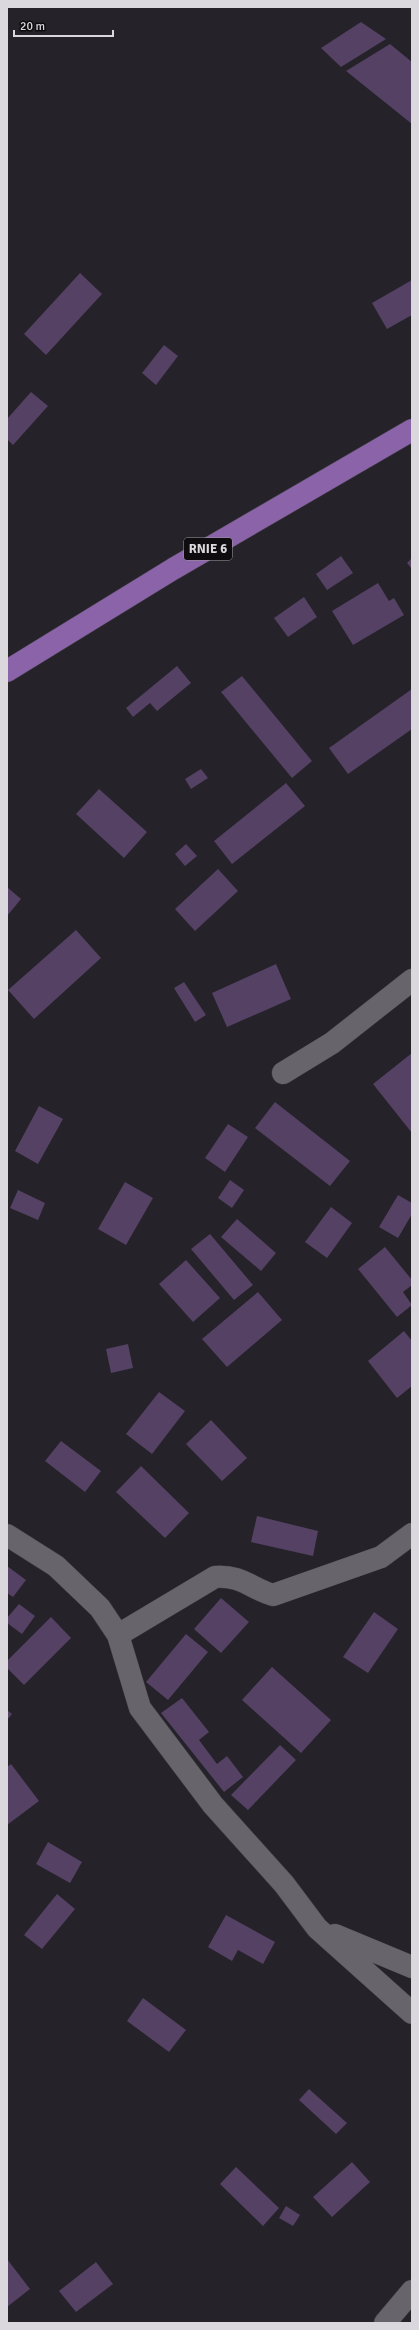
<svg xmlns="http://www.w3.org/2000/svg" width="419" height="2330" font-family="Signika,sans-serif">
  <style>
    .building { fill: #544164 }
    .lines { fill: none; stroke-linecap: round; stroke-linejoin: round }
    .minor-casing { stroke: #3f3c42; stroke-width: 23 }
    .major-casing { stroke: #3f3c42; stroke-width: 23 }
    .minor { stroke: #68646c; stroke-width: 22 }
    .major { stroke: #8a63a9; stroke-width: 22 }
    .labels { text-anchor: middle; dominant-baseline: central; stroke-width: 3; stroke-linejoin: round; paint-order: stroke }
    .shield { fill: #0e0c0f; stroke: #9d9b9e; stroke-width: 1 }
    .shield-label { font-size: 13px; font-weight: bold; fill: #dad8dc }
  </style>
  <rect width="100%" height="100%" fill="#252229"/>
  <!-- building -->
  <path class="building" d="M361,22L386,39L341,67L321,48Z
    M390,44L412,62V124L346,71Z
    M80,273L102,294L46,355L24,334Z
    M412,280V315L387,329L372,303Z
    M164,345L178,356L156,385L142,373Z
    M31,392L48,406L13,445L7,439V419Z
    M341,556L353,573L327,590L316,574Z
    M412,558V569L407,563Z
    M378,583L389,601L394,598L404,615L353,645L332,611Z
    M304,597L317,617L288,637L274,618Z
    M177,666L191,683L157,711L150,703L133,717L126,708Z
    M242,676L312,761L292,778L221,692Z
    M412,689V729L348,774L329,748Z
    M201,769L208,778L191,789L185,779Z
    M286,783L305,806L232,864L214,841Z
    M99,789L147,832L124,858L76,814Z
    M186,844L197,856L185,866L175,854Z
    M218,869L238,891L195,931L175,909Z
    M7,887L21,899L7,916Z
    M76,930L101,958L34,1019L8,990Z
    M276,964L291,999L227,1027L212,993Z
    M184,982L206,1015L195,1022L174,988Z
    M412,1053V1133L373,1084Z
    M275,1102L350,1161L330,1186L255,1128Z
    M39,1106L63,1119L38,1164L15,1151Z
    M228,1124L248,1137L225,1172L205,1158Z
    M230,1180L244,1190L232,1208L218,1198Z
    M125,1182L153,1198L126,1245L98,1229Z
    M18,1190L45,1203L38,1220L10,1208Z
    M398,1195L412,1203V1214L398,1238L379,1227Z
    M331,1207L352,1223L327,1258L305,1242Z
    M237,1219L276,1253L261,1271L221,1237Z
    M210,1234L253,1285L234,1300L191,1249Z
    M385,1247L412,1280V1285L403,1292L412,1305L397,1317L358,1269Z
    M186,1260L220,1298L193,1322L159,1284Z
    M258,1292L282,1320L227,1367L202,1339Z
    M404,1331L412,1341V1386L397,1398L368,1361Z
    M128,1344L133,1368L111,1373L106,1349Z
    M159,1392L185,1411L152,1454L126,1434Z
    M211,1420L247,1458L222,1481L186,1444Z
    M61,1441L101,1471L85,1492L45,1461Z
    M141,1466L189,1513L165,1538L116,1492Z
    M257,1516L318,1531L313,1556L251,1542Z
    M7,1566L26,1580L13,1597L7,1593Z
    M221,1598L249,1622L221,1653L194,1629Z
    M19,1604L35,1616L22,1634L7,1623V1618Z
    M374,1612L398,1629L368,1673L343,1657Z
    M51,1617L71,1638L24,1685L7,1668V1661Z
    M186,1634L208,1652L168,1700L146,1682Z
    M272,1667L331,1720L301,1753L242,1700Z
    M182,1698L209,1732L199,1740L217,1764L227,1756L243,1777L224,1792L161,1713Z
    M7,1710L12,1714L7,1720Z
    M280,1745L296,1760L248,1810L231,1795Z
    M11,1764L39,1801L7,1825V1767Z
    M48,1842L82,1862L70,1883L36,1864Z
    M57,1894L75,1909L42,1949L24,1935Z
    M226,1915L275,1942L263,1964L238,1950L232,1961L208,1947Z
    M143,1998L186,2030L169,2052L127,2021Z
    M309,2089L347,2123L336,2134L299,2100Z
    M352,2162L370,2182L332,2217L313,2197Z
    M236,2167L279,2208L263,2226L220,2184Z
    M286,2206L300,2215L293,2226L279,2218Z
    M7,2259L30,2289L7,2307Z
    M96,2262L113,2284L76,2312L59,2291Z"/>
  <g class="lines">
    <!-- minor casing -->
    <g class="minor-casing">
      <path id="minor" d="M283,1073L332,1043L412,980
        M7,1535L56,1566L100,1608L118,1635L140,1708L213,1805L284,1884L317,1928L412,2013
        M118,1635L215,1577C242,1575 250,1588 273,1595L381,1557L412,1534
        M335,1935L412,1967
        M385,2323L412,2291"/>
    </g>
    <!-- major casing -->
    <g class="major-casing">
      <path id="major" d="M7,671L173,569L412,430"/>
    </g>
    <!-- minor -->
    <use href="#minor" class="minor"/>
    <!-- major -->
    <use href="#major" class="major"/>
  </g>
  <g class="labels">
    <!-- shield labels -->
    <rect class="shield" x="184" y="538" width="48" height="22" rx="3"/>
    <g class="shield-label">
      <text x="208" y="549">RNIE 6</text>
    </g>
  </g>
  <!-- border -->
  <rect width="419" height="2330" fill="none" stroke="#dad8dc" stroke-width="16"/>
  <!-- scale -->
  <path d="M14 30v6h99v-6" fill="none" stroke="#dad8dc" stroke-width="2"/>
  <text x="20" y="30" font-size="12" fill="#dad8dc" stroke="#0e0c0f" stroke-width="3" paint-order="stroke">20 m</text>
</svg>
